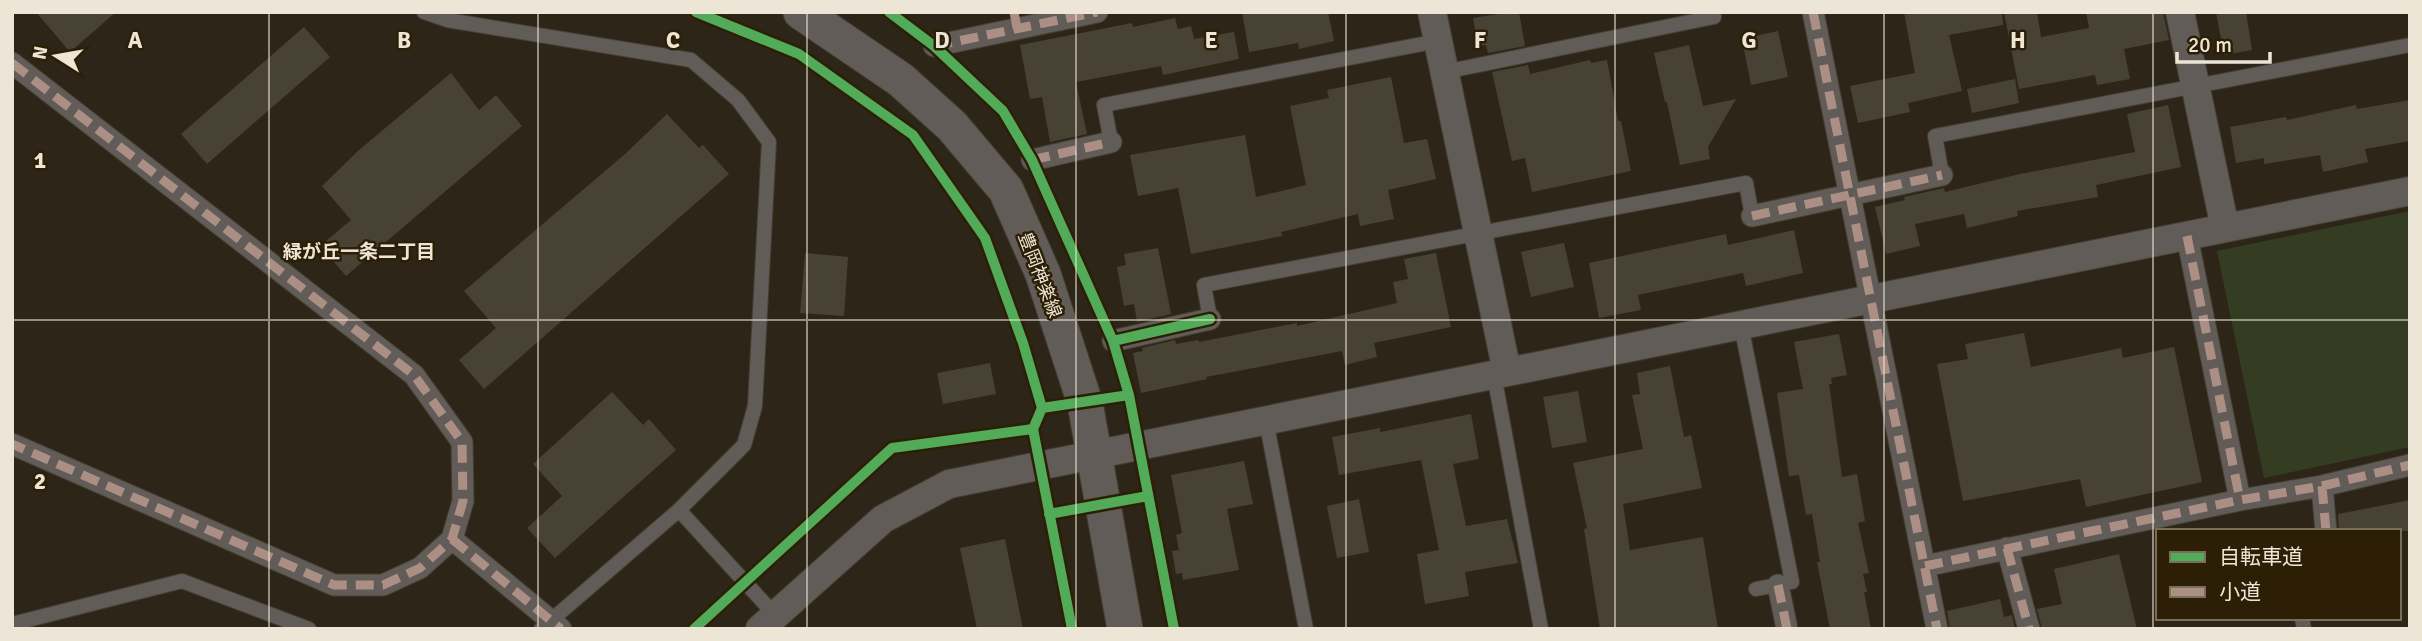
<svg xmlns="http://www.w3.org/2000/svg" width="2422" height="641" font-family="Signika,'Noto Sans JP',sans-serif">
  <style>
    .green { fill: #343d22 }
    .building { fill: #484235 }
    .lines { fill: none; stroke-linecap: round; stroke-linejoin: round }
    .service-casing { stroke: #464034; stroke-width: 16 }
    .pedestrian-casing { stroke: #464034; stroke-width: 23 }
    .minor-casing { stroke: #464034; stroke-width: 30 }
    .tertiary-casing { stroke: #464034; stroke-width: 37 }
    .service { stroke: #615c57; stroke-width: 14 }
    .pedestrian { stroke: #615c57; stroke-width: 21 }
    .minor { stroke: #615c57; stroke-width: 28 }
    .tertiary { stroke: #615c57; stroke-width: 35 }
    .quiet { stroke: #ac8f84; stroke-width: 9; stroke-dasharray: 18 9; stroke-linecap: butt }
    .cycleway-casing { stroke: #2c1f05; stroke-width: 15 }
    .cycleway { stroke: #51ab58; stroke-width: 10 }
    .grid { fill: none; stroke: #ede5d5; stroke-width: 2; stroke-opacity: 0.55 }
    .labels { text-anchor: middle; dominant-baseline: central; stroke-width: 5; stroke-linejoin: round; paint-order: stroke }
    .street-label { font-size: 18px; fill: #ede5d5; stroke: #2c1f05 }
    .neighbourhood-label { font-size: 19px; font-weight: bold; fill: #ede5d5; stroke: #2c1f05 }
    .grid-label { font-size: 23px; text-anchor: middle; font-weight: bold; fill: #ede5d5; stroke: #2c1f05; stroke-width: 5; stroke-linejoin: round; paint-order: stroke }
  </style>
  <rect width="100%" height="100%" fill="#2d2618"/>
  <!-- green -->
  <path class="green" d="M2410,211V447L2264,478L2217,251Z"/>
  <!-- building -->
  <path class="building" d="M36,12H116L70,52Z
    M1242,12H1328L1334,41L1299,49L1298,43L1249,52Z
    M1510,12H1519L1525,46L1488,53L1486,45L1478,46L1473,18Z
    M1904,12H2002L2003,25L1949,35L1962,91L1908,103L1910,112L1858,123L1850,86L1915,73Z
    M2004,12H2037L2041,37L2089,28L2086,12H2163L2169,40L2124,49L2130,79L2097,85L2095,75L2019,89Z
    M2216,12H2246L2252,50L2224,55Z
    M1175,18L1178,29L1191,26L1194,39L1234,32L1239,59L1163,75L1161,66L1076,82L1087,134L1050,142L1042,97L1030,99L1020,45L1132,23L1133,27Z
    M304,27L330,57L207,164L181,134Z
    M1778,31L1788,77L1751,85L1742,39Z
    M1689,45L1703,106L1736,99L1708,147L1710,159L1680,165L1667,102H1665L1654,53Z
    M1590,60L1591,63L1607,60L1618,121H1621L1631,171L1532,192L1525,158L1512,161L1492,72L1528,65L1530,74Z
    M451,73L479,110L496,95L522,126L346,276L320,246L351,220L322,186L359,150Z
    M1391,77L1404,143L1427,139L1436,179L1388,190L1394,219L1360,226L1358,214L1281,232L1282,236L1191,254L1178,188L1138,196L1130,155L1245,135L1256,197L1306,185L1290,106L1329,98L1327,90Z
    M2015,79L2019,103L1972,113L1967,89Z
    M2410,100V141L2365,149L2368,162L2323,172L2320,155L2264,164V158L2236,163L2230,127L2286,117L2287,120L2356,105L2357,109Z
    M2168,105L2181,167L2096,185L2098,197L2017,211L2018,216L1967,228L1964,214L1915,224L1920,246L1886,254L1875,207L1905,200L1904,197L1944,188L1945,192L2020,174L2135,152L2127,114Z
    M667,114L699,148L703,145L729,174L484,389L459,360L496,328L464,291L625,154Z
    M1794,230L1803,273L1746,286L1743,273L1638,295L1641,310L1599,318L1589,263L1726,234L1728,245Z
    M1564,243L1574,287L1531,297L1521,252Z
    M1158,248L1171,314L1137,322L1134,304L1124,306L1117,267L1126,265L1124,254Z
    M805,253L848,257L844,316L800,313Z
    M1436,253L1451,327L1374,343L1377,357L1345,365L1342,351L1206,377L1207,379L1141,393L1133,353L1143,351L1142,348L1175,340L1176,344L1198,340L1199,342L1297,323V326L1397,303L1393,282L1408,279L1404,259Z
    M2024,333L2031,367L2121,348L2123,358L2174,347L2202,482L2086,507L2080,479L1963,501L1937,364L1968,359L1965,344Z
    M1839,334L1847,375L1831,378L1832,384H1829L1842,477L1857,474L1865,521L1858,523L1869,573L1863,574L1867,592H1864L1871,629H1830L1817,562H1820L1812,514L1806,515L1799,475L1789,476L1777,393L1803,389L1794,342Z
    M990,363L996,394L943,404L937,373Z
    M1670,366L1684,437L1691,435L1702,488L1623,504L1630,550L1703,537L1718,629H1600L1584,529L1587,528L1573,463L1643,449L1632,395L1640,394L1637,373Z
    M1578,391L1587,442L1552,448L1543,397Z
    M612,392L643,425L649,419L676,450L555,558L527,528L562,496L533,464Z
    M1471,414L1479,459L1453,464L1466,526L1507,519L1518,563L1465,572L1469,596L1425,604L1417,554L1439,550L1421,460L1339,475L1332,437L1380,428V432Z
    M1244,461L1253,504L1227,509L1239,570L1183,580L1182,573L1176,574L1172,551L1179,550L1176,535L1182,533L1171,475Z
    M1359,499L1369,552L1337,558L1327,506Z
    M2410,500V531H2339L2338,514Z
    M1005,539L1023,629H977L960,548Z
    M2119,554L2137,629H2042L2037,609L2062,604L2054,569Z
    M2000,599L2004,617L2012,615L2015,629H1950L1947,611Z"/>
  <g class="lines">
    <!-- service casing -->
    <g class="service-casing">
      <path id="service" d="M424,12L447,20L691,60L738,100L769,142L755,406L744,445L679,510L541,629
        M1444,72L1714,17L1713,12
        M1111,142L1104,105L1438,41
        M1942,175L1935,136L2410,45
        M1210,319L1204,285L1746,183L1752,216
        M1741,325L1792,582L1756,589
        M1494,375L1541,629
        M1266,420L1306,629
        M679,510L775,615
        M2302,618L2304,629
        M12,624L182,581L309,629"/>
    </g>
    <!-- pedestrian casing -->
    <g class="pedestrian-casing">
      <path id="pedestrian" d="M1813,12L1937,629
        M934,46L1097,12
        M12,63L414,375L462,442L463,501L452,539L420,568L383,585H334L12,444
        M1032,160L1111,142
        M1752,216L1942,175
        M2187,236L2240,500
        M1113,341L1210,319
        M2322,486L2326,531
        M452,539L561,629
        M2007,548L2029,629
        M1925,566L2240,500L2322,486L2410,465
        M1778,585L1787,629"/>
    </g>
    <!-- minor casing -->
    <g class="minor-casing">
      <path id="minor" d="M1432,12L1507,372
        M2180,12L2225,228
        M760,629L883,519L949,484L2410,191"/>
    </g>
    <!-- tertiary casing -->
    <g class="tertiary-casing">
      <path id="tertiary" d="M801,12L901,80L952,126L1006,190L1043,274L1085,403L1125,629"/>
    </g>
    <!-- service -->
    <use href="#service" class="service"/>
    <!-- pedestrian -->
    <use href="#pedestrian" class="pedestrian"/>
    <!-- minor -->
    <use href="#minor" class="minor"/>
    <!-- tertiary -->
    <use href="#tertiary" class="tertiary"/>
    <!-- quiet -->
    <path class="quiet" d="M1014,12L1017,28
      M1813,12L1937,629
      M934,46L1097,12
      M12,63L414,375L462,442L463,501L452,539L420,568L383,585H334L12,444
      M1032,160L1111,142
      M1752,216L1942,175
      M2187,236L2240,500
      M2322,486L2326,531
      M452,539L561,629
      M2007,548L2029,629
      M1925,566L2240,500L2322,486L2410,465
      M1778,585L1787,629"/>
    <!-- cycleway casing -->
    <g class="cycleway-casing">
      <path id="cycleway" d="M889,12L934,46L1003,111L1032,160L1113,341L1129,395L1174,629
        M1113,341L1210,319
        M1042,408L1129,395
        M1033,429L1072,629
        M1049,514L1148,496
        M694,629L892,448L1033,429L1042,408L1023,343L985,238L913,135L799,54L696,12"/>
    </g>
    <!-- cycleway -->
    <use href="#cycleway" class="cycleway"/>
  </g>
  <!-- grid -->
  <path class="grid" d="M269,12V629M538,12V629M807,12V629M1076,12V629M1346,12V629M1615,12V629M1884,12V629M2153,12V629M12,320H2410"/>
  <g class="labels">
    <!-- street labels -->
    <g class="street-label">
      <text transform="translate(1040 275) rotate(69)">豊岡神楽線</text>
    </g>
    <!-- neighbourhood labels -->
    <g class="neighbourhood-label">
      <text x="359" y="252">緑が丘一条二丁目</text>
    </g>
  </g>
  <g class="grid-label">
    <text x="135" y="48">A</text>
    <text x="404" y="48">B</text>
    <text x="673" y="48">C</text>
    <text x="942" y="48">D</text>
    <text x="1211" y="48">E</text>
    <text x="1480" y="48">F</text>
    <text x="1749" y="48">G</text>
    <text x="2018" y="48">H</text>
    <text x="40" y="168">1</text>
    <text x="40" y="489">2</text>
  </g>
  <!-- border -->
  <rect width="2422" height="641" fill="none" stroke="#ede5d5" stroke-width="28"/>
  <!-- legend -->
  <rect x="2156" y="529" width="245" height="91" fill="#2c1f05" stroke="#796e58" stroke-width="2"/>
  <rect x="2170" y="552" width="35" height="10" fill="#51ab58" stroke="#796e58" stroke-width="2"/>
  <text x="2219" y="564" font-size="21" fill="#ede5d5">自転車道</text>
  <rect x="2170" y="587" width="35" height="10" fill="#ac8f84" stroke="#796e58" stroke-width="2"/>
  <text x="2219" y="599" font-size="21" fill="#ede5d5">小道</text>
  <!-- north arrow -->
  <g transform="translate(56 56) rotate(281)" stroke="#2c1f05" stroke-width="5" paint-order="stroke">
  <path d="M0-5L12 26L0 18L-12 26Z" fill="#ede5d5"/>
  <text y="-10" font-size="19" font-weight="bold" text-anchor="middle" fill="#ede5d5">N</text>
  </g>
  <!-- scale -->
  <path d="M2177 52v10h93v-10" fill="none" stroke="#ede5d5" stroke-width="3.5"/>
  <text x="2188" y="52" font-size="21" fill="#ede5d5" stroke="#2c1f05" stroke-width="5" paint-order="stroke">20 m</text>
</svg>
